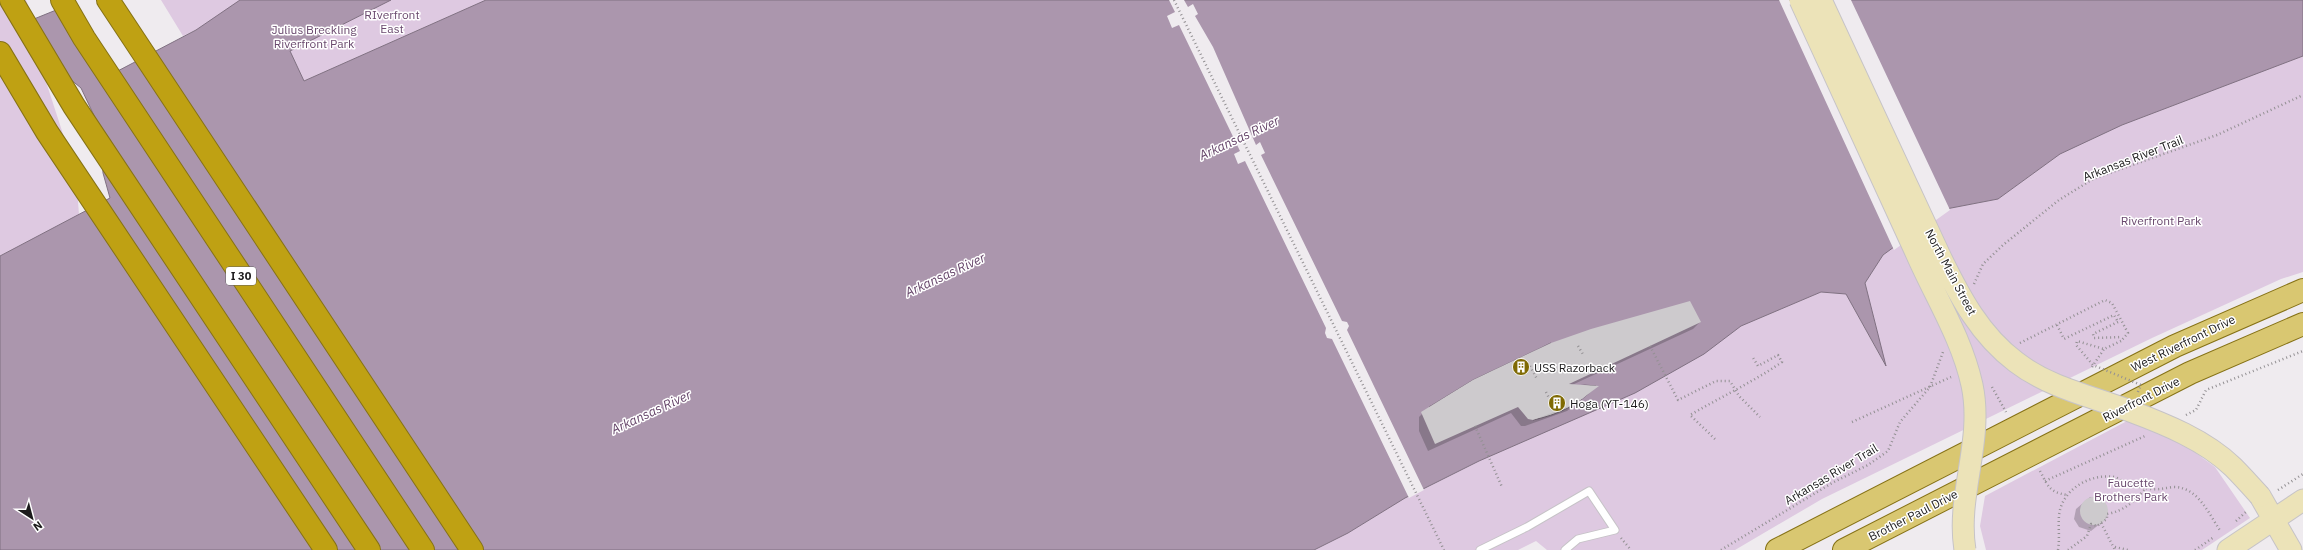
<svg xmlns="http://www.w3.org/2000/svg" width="2303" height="550" font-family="'IBM Plex Sans',sans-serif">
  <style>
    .green { fill: #dec9e1 }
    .water { fill: #ab96ad; stroke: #807182; fill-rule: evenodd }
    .pier { fill: #efebef }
    .shadow { fill: #0003 }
    .building { fill: #cdcacd }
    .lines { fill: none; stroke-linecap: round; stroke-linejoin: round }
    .service-casing { stroke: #c6c3c7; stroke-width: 9 }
    .secondary-casing { stroke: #c6c3c7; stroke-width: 23 }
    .primary-casing { stroke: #867216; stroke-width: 24 }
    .motorway-casing { stroke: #867216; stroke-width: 24 }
    .path { stroke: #939093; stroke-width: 2.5; stroke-dasharray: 1 3; stroke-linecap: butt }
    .service { stroke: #fff; stroke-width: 7 }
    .secondary { stroke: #ece3b8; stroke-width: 21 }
    .primary { stroke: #d9c771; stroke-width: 22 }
    .motorway { stroke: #bfa113; stroke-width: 22 }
    .tram { stroke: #6f6d6f; stroke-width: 1 }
    .secondary-bridge-casing { stroke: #c6c3c7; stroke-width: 23; stroke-linecap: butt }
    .path-bridge { stroke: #939093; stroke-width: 2.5; stroke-dasharray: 1 3; stroke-linecap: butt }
    .secondary-bridge { stroke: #ece3b8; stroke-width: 21 }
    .labels { text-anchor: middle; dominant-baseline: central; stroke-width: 3; stroke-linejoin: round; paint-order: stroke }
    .shield { fill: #fff; stroke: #605f60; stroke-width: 1 }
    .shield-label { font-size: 11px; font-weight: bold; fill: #1c1b1c }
    .park-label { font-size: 12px; fill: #6a496e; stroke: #fff }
    .street-label { font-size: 12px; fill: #1c1b1c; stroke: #fff }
    .poi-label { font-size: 12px; fill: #1c1b1c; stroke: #fff; text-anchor: start }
    .water-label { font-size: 13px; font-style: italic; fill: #654469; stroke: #fff }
  </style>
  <rect width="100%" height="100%" fill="#efebef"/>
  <!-- green -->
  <path class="green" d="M0,0H26L34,19L36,51L76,174L79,215L0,256Z
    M161,0H486L304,81L196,30L183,36Z
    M2303,56V272L2281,279L2152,338L1822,499L1735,550H1547L1536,541L1518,550H1314L1348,533L1405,498L1479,461L1635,393L1699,356L1741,326L1821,292L1846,294L1885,365L1865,283L1883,255L1946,209L1998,199L2059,154L2122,125Z
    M2127,421L2178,440L2215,467L2250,518L2202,550H1986L1980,526L1985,496Z"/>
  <!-- water -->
  <path class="water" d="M240,0H391L290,51L304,81L486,0H2303V56L2122,125L2060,154L1998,199L1946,209L1883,255L1865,283L1886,366L1846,294L1821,292L1741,326L1704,354L1635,393L1479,461L1405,498L1348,533L1314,550H0V256L110,198L103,173L100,128L81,88L36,51L34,19L66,6L112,74L196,30ZM1551,343L1429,407L1473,380ZM1585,385L1596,386C1580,405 1557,415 1533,420L1576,386Z"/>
  <!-- pier -->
  <path class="pier" d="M1169,0H1184L1188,7L1193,4L1198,14L1195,16L1213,47L1256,145L1260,142L1265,153L1261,155L1342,321L1347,322L1349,326L1347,330L1424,490L1409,498L1332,339L1327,338L1325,333L1326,328L1245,161L1238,164L1234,154L1240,151L1179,25L1172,28L1167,16L1175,12Z
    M1779,0H1851L1950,210L1894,250Z"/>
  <!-- shadow -->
  <path class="shadow" d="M1700,322L1693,329L1572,385L1597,386L1567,411L1525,426H1521L1511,413L1428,451L1419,431V417L1427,409Z
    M2090,497L2101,500L2106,506V519L2091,531L2079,527L2074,519L2076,509Z"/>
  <!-- building -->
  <path class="building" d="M1690,301L1701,322L1569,384L1599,386L1575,404L1533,420L1528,419L1518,407L1435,444L1421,412L1473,380L1551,343L1591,329Z
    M2080 511a14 14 0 1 1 28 0a14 14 0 1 1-28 0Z"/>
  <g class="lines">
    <!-- service casing -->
    <g class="service-casing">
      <path id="service" d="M1480,550L1527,527L1589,491L1615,530L1578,539L1565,550"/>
    </g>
    <!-- secondary casing -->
    <g class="secondary-casing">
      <path id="secondary" d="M2260,496L2291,550
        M2228,550L2303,500"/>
    </g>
    <!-- primary casing -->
    <g class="primary-casing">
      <path id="primary" d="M1777,550L2175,346L2303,290
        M1844,550L2190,373L2303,324"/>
    </g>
    <!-- motorway casing -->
    <g class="motorway-casing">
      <path id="motorway" d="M11,0L74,106L369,550
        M62,0L84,38L423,550
        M108,0L472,550
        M0,53L47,132L326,550"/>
    </g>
    <!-- path -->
    <path class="path" d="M1174,0L1444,550
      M1974,284L1983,264L2003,245L2059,200L2093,179L2217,135L2303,95
      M2118,322L2093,334L2094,338L2122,337
      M2057,325L2064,339L2114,315L2118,322
      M2020,343L2105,300L2112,303L2128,333L2121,341
      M1578,346L1584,356
      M1650,346L1678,400L1716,381H1730L1739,396L1760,417
      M1530,366L1537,379
      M2092,367L2104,349
      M1992,387L2006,412
      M1546,392L1549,398
      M2186,415L2196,410L2206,390L2303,351
      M1852,422L1951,377
      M1475,426L1502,487
      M1715,439L1690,415C1721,397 1753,382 1782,362L1778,355L1758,366L1752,356
      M2040,471C2048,486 2049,492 2067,495
      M2045,481L2145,436
      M2278,490L2303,474
      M2236,521L2247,511
      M2101,523L2115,550
      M1621,538L1631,550
      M2115,547L2128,550
      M1721,550L1832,483L1868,465L1888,451L1900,422L1930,387L1943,352
      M2058,550C2060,538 2058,527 2059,516C2061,490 2090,473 2114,477C2119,478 2123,482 2128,484C2134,486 2140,487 2146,488
      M2068,550L2087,536L2091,524L2097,526L2107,519V514C2124,511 2135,501 2146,488C2155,491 2164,488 2174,487C2198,487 2209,514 2221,532
      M2195,550L2214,537"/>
    <!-- service -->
    <use href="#service" class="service"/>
    <!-- secondary -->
    <use href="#secondary" class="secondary"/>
    <!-- primary -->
    <use href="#primary" class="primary"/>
    <!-- motorway -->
    <use href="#motorway" class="motorway"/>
    <!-- tram -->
    <path class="tram" d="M1790,0L1947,336C1960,371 1970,406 1966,444C1962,480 1951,513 1956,550"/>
    <!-- secondary-bridge casing -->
    <g class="secondary-bridge-casing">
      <path id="secondary-bridge" d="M1800,0C1839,85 1878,170 1917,255C1936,298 1962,339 1972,385C1984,441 1956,495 1965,550
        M1821,0L1941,258C1960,297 1980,335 2016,362C2050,388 2091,396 2130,411C2165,424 2205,440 2233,467C2242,476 2251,486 2260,496"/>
    </g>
    <!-- path-bridge -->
    <path class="path-bridge" d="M2121,341L2104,349L2077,341L2076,345L2093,365L2141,385L2137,394"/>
    <!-- secondary-bridge -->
    <use href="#secondary-bridge" class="secondary-bridge"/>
  </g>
  <!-- icons -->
  <defs>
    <g id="building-disc" transform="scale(0.9)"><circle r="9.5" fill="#7f6a03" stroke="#fff"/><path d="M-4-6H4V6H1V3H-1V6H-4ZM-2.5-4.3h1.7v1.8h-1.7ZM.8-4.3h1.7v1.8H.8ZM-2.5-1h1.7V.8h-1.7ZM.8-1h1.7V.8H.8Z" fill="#fff"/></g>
  </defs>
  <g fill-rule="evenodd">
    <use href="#building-disc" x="1521" y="367"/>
    <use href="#building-disc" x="1557" y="403"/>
  </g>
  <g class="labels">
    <!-- shield labels -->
    <rect class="shield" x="226" y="267" width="30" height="18" rx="3"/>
    <g class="shield-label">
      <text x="241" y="276">I 30</text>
    </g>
    <!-- park labels -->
    <g class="park-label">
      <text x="392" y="14">RIverfront<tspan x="392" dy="14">East</tspan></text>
      <text x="314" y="29">Julius Breckling<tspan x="314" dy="14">Riverfront Park</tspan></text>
      <text x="2161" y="220">Riverfront Park</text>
      <text x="2131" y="482">Faucette<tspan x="2131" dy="14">Brothers Park</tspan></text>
    </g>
    <!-- street labels -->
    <g class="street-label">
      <text transform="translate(2133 158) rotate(-21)">Arkansas River Trail</text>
      <text transform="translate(1951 272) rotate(62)">North Main Street</text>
      <text transform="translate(2183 343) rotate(-26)">West Riverfront Drive</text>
      <text transform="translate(2141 399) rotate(-27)">Riverfront Drive</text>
      <text transform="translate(1831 474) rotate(-31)">Arkansas River Trail</text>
      <text transform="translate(1913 515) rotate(-27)">Brother Paul Drive</text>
    </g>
    <!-- poi labels -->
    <g class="poi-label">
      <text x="1534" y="367">USS Razorback</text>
      <text x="1570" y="403">Hoga (YT-146)</text>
    </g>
    <!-- water labels -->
    <g class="water-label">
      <text transform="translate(1239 138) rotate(-25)">Arkansas River</text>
      <text transform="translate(945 275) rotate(-25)">Arkansas River</text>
      <text transform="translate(651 412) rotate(-25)">Arkansas River</text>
    </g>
  </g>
  <!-- north arrow -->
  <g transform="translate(32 518) rotate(144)" stroke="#ffffff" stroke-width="3" paint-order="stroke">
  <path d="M0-3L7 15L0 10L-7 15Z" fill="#1c1b1c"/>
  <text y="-6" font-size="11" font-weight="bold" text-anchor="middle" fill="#1c1b1c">N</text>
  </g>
</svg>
